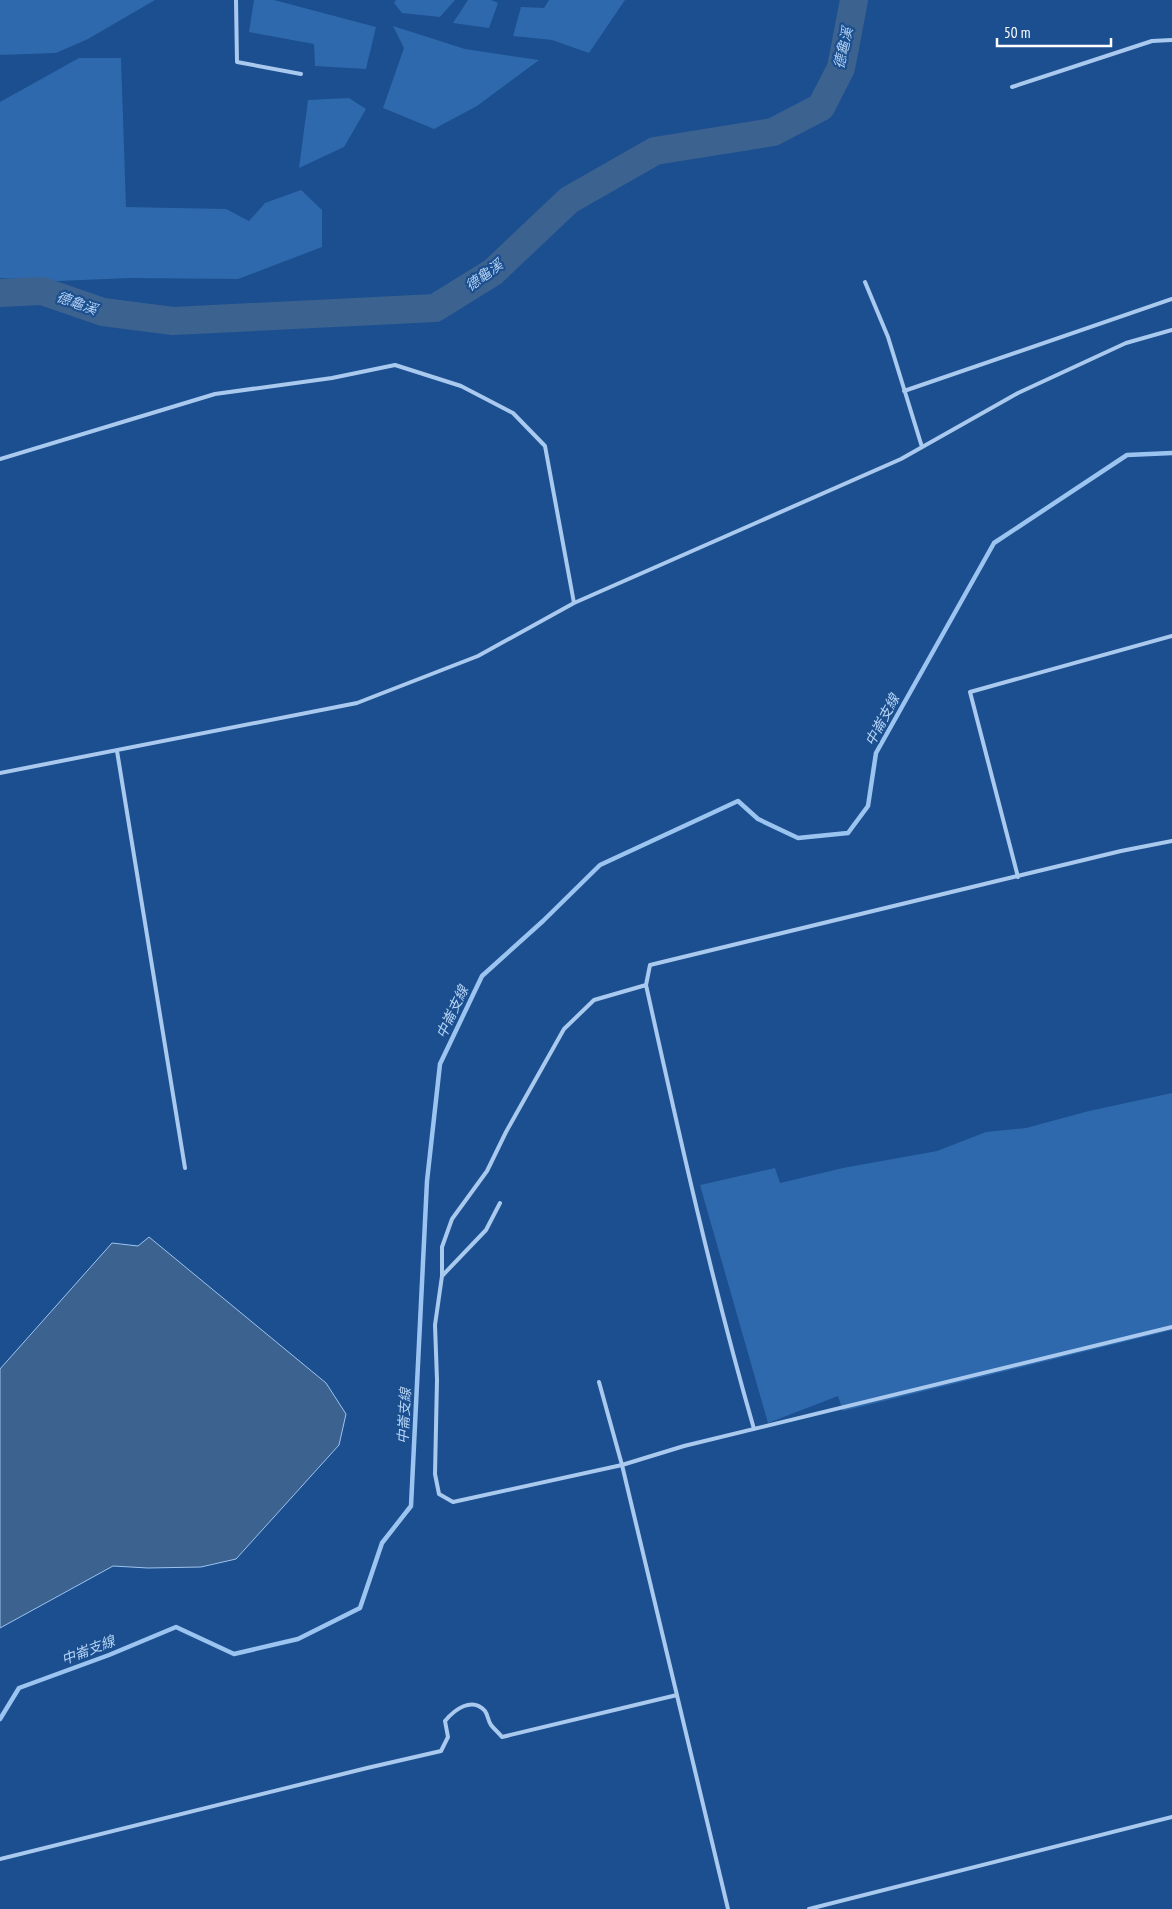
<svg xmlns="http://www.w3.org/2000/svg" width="1172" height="1909" font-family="'PT Sans Narrow','Noto Sans TC',sans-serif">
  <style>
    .green { fill: #2e69ad }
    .water { fill: #3c6290; stroke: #9cc4f0 }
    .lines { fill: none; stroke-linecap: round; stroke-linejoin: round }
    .stream { stroke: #9cc4f0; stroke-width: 4.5 }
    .river { stroke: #3c6290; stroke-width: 28 }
    .service { stroke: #a9c9ee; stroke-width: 4 }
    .labels { text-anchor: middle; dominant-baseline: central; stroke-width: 4.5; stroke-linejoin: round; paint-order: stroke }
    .water-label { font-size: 14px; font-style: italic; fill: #b5d3f5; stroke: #1b4f8f }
  </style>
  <rect width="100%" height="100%" fill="#1b4f8f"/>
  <!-- green -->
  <path class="green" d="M0,0H155L88,39L56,53L0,55Z
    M254,0H274L376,27L366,69L315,66L314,44L249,32Z
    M396,0H455L440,17L402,13L394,3Z
    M468,0H491L498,3L489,28L453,23Z
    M549,0H625L589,53L552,40L513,36L521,7L544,8Z
    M393,26L465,49L539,60L477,106L434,129L383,108L404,48Z
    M79,58H121L126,207L226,209L249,221L265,203L301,190L322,210V247L238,279L130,278L58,281L0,278V102Z
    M349,98L366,109L344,147L299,168L308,100Z
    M1172,1093V1330L843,1411L838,1396L768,1423L700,1185L775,1168L780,1183L843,1168L937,1151L986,1132L1026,1128L1089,1111Z"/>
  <!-- water -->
  <path class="water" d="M149,1237L326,1383L346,1414L339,1445L236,1559L201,1567L148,1568L113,1566L0,1628V1369L112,1243L138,1246Z"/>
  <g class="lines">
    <!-- stream -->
    <path class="stream" d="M0,1719L19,1688L109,1655L176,1627L234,1654L298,1639L360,1608L382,1543L411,1506L427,1181L440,1064L482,976L543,921L600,865L738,801L758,819L798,838L848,833L868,806L876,753L994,543L1127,455L1172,453"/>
    <!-- river -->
    <path class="river" d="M0,293L42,291L103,312L173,321L435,308L493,272L569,200L655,151L773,132L821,107L841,68L854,0"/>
    <!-- service -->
    <path class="service" d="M236,0L237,62L301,74
      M1012,87L1152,41L1172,40
      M865,282L888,337L922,447
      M904,391L1172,299
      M0,459L215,394L332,378L395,365L461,386L513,413L545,446L574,603
      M117,751L185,1168
      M0,773L357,703L478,656L574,603L901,459L1018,393L1126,343L1172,330
      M1018,877L970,692L1172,636
      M500,1203L486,1230L442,1276L435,1325L437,1380L435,1474L439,1494L453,1502L622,1465L684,1446L1172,1327
      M442,1276V1247L452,1219L487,1171L506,1132L564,1029L594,1000L646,985
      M599,1382L622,1465L728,1909
      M754,1429C712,1283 679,1134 646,985L650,965L1121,851L1172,841
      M0,1859L367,1768L441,1751L448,1737L445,1721C454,1710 472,1696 485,1711C488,1715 488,1721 491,1725C494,1729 499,1733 502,1737L677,1695
      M809,1909L1172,1817"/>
  </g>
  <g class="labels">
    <!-- water labels -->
    <g class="water-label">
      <text transform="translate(843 48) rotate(-77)">德龜溪</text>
      <text transform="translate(484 275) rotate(-36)">德龜溪</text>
      <text transform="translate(77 303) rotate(20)">德龜溪</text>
      <text transform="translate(882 720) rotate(-62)">中崙支線</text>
      <text transform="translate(452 1012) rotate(-65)">中崙支線</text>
      <text transform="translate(404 1416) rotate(-87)">中崙支線</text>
      <text transform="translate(88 1650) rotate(-21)">中崙支線</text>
    </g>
  </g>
  <!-- scale -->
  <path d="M997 38v8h114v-8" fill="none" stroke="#ffffff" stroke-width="2.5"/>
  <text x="1004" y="38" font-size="15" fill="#ffffff" stroke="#1b4f8f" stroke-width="4" paint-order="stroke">50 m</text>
</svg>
